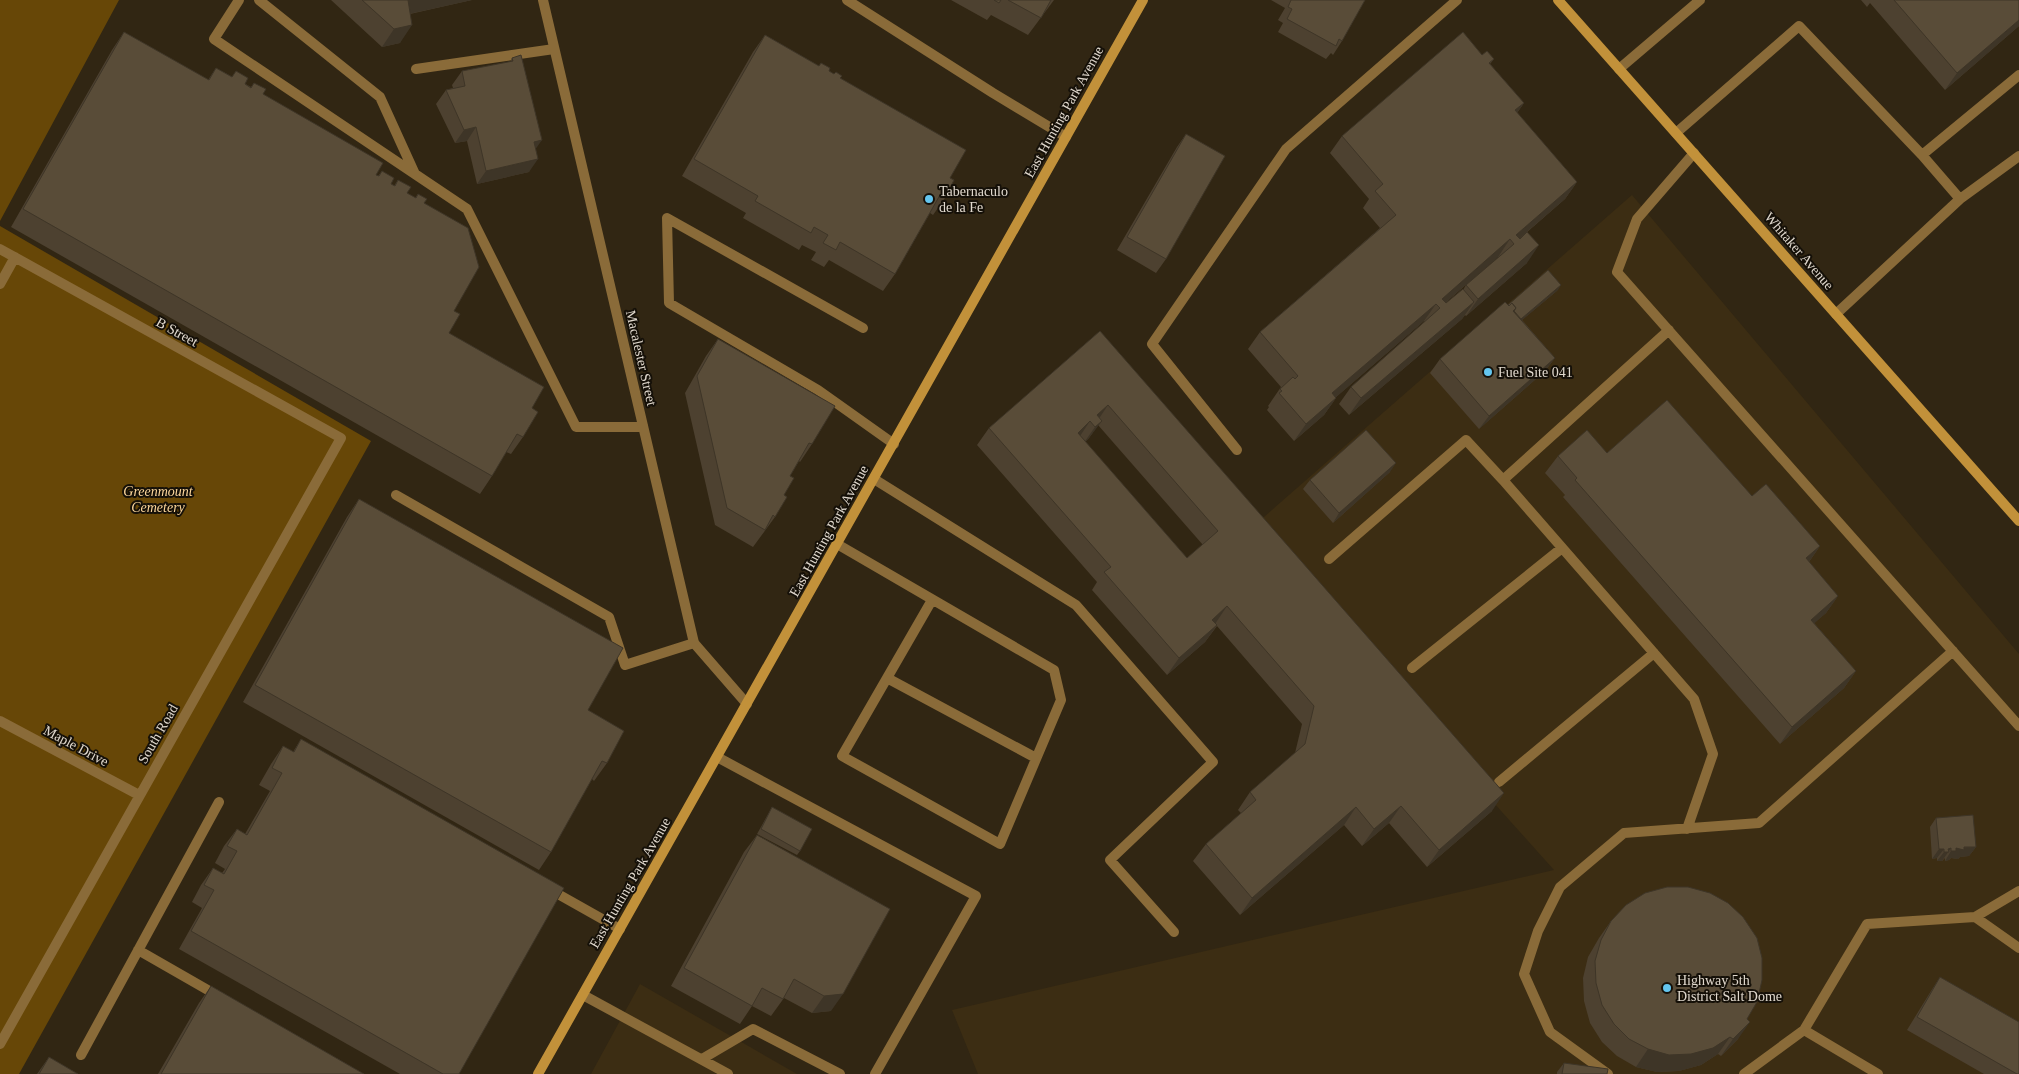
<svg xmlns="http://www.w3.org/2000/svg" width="2019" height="1074" font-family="Georgia,serif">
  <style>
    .built { fill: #3c2d13 }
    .green { fill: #674707 }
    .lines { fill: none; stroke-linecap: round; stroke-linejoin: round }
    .service { stroke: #8a6b39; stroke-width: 10 }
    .minor { stroke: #8a6b39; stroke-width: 10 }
    .secondary { stroke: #c2913a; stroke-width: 10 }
    .wall { fill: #4d4130; fill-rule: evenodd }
    .shaded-wall { fill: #3e3527 }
    .building { fill: #594c38; stroke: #3e3527; fill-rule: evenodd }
    .poi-dot { fill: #64c5ee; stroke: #151008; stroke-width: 2 }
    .labels { text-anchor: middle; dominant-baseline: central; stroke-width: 4; stroke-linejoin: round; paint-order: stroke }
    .street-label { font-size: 14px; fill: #e1d9ce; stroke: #151008 }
    .poi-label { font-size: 14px; fill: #e1d9ce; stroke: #151008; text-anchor: start }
    .park-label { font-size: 14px; font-style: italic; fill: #fcd69b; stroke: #151008 }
  </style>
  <rect width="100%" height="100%" fill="#312613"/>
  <!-- built -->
  <path class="built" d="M1632,195L2019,654V1074H978L952,1010L1554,870L1249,530Z
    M640,984L797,1074H591Z"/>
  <!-- green -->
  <path class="green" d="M0,0H119L0,221Z
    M0,226L371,441L19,1074H0Z"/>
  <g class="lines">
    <!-- service -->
    <path class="service" d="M239,0L214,39L467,209L576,427H643
      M259,0L380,97L415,174
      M847,0L993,93L1066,137
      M416,69L554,49
      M1619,69L1700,0
      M1676,133L1799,26L1922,155L2019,75
      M1694,153L1637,219L1617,272L2019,726
      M1960,199L2019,156
      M0,249L341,438L0,1044
      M0,284L15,257
      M1836,314L1960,199L1922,155
      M863,328L667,218L669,303L818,390L894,444
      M1669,330L1503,480L1694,699L1713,754L1687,829
      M1237,450L1152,344L1286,149L1457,0
      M874,479L1076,605L1213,762L1110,860L1174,932
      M396,495L609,617L625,665L694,643
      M837,544L1054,670L1061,700L1000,844L842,756L932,600
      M1329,559L1466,440L1503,480
      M1412,668L1562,548
      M887,678L1036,758
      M0,721L139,795
      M717,757L976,896L875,1074
      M1499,782L1654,653
      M549,889L620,929
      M1975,917L2019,891
      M138,950L220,997
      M583,995L728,1074
      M81,1055L219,802
      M702,1059L753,1029L840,1074
      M1608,1074L1550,1032L1524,974L1538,931L1560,887L1624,833L1759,823L1953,651
      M1744,1074L1804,1030
      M1878,1074L1804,1030L1867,924L1975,917L2019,948"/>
    <!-- minor -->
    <path class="minor" d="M543,0L694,643L747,704"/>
    <!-- secondary -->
    <path class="secondary" d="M1558,0L2019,521
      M538,1074L1143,0"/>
  </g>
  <!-- wall -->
  <path class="wall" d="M331,0H472L410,14L400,43L382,47Z
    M951,0H1054L1028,35L991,15L987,20Z
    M1271,0H1365L1342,41L1333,55L1331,53L1326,59L1278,32L1283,23L1278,20L1285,8Z
    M1861,0H2019V26L1945,90L1870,3L1867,7Z
    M124,32L208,80L216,68L251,87L254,83L263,94L376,175L378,176L382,171L391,184L394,186L398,180L407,193L415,198L418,194L424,203L454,311L449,333L532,408L523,437L511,454L506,452L492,476L480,494L11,227L112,50Z
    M765,35L819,66L821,63L829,71L840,78L950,178L945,198L933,215L930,213L895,274L883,291L829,260L824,267L811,260L816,252L802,245L799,250L743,218L746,213L682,176L753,52Z
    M1482,55L1494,59L1490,64L1524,103L1517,113L1577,182L1565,199L1519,239L1527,263L1466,316L1465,315L1462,319L1349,415L1339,404L1351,387L1425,322L1424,321L1336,397V398L1324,415L1294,441L1267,410L1269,407L1268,406L1281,387L1248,349L1260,332L1380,228L1363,208L1369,199L1330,153L1342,136ZM1498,257H1499L1466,285L1463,290L1446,303H1445Z
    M512,58L536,149L529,172L477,184L467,141L455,143L436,104L446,90L453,88L452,85L462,71L510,62Z
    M1186,134L1166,259L1156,273L1117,250L1177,147Z
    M1558,290L1522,320L1555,358L1545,371L1479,429L1430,373L1440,359Z
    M1100,331L1492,811L1427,867L1389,823L1362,846L1344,825L1240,915L1193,861L1206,844L1241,813L1238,810L1250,792L1295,753L1302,724L1217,626L1205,642L1167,675L1092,590L1097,582L977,445L989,428ZM1098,425L1203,545L1187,558L1085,442L1089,438Z
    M718,339L812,444L800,462L799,461L790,476L784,495L775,517L753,547L715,525L685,393L706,356Z
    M1607,453L1752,496L1820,546L1809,562L1838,596L1826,613L1814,623L1856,671L1844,688L1780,744L1563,497L1565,495L1545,473L1558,456Z
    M1390,472L1333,523L1303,489L1310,480Z
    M359,499L607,763L594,781L592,779L551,852L539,870L243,702L347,517Z
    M301,739L459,1074H400L179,949L202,908L192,902L201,885L213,868L222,873L225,869L215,863L224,846L237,829L245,834L270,791L259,785L271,764L283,746L293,752Z
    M772,807L800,851L797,855L757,834Z
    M1936,818L1976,847L1969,856L1960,857L1958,859L1951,858L1949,860L1945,861V858L1942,861H1937V858L1932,859L1930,827Z
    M757,835L831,1011L812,1013L784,998L771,1016L752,1006L740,1024L671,986L744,852Z
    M1611,921L1747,1019L1738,1039L1721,1056L1718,1054L1701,1065L1679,1071L1657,1072L1636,1067L1617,1056L1602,1042L1590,1023L1584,1001L1583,978L1588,957L1599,938Z
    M1940,977L2019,1074H1984L1907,1030L1931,991Z
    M211,986L364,1074H158L199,1003Z
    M49,1057L78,1074H37Z
    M1564,1063L1607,1074H1557V1072Z"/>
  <!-- shaded-wall -->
  <path class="shaded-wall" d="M408,0H472L395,17Z
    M2019,20V26L1945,90L1957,73Z
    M412,25L400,43L382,47L394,29Z
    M1524,103L1512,120L1515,110Z
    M476,127L467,141L455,143L464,130Z
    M542,140L532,154L534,142Z
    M538,159L529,172L477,184L486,171Z
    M1577,182L1565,199L1514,243L1516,235Z
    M1510,239L1498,257L1439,308L1442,299Z
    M1539,245L1527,263L1466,316L1478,299Z
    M1561,285L1558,290L1515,326L1519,321Z
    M1474,302L1462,319L1349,415L1361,398Z
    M1436,304L1424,321L1320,411L1332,393Z
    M1555,358L1545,371L1479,429L1489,416Z
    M1336,398L1324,415L1294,441L1306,424Z
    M1108,405L1096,423L1097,415Z
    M1090,421L1078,439V433Z
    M1102,421L1089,438L1083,444L1095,427Z
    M1396,463L1390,472L1333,523L1339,513Z
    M1820,546L1808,563L1806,558Z
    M1838,596L1826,613L1799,637L1811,620Z
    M1227,606L1215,624L1212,620Z
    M1217,625L1205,642L1167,675L1179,658Z
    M1856,671L1844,688L1780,744L1792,727Z
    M1504,793L1492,811L1427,867L1439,850Z
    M1401,806L1389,823L1362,846L1374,829Z
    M1356,807L1344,825L1240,915L1252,898Z
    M1976,847L1969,856L1960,857L1958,859L1951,858L1949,860L1945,861L1951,851L1956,848Z
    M1951,848L1942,861H1937L1944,852L1948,849Z
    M1939,849H1944L1937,858L1932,859Z
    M843,994L831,1011L812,1013L824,996Z
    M1750,1022L1738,1039L1721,1056L1733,1039Z
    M1730,1037L1718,1054L1701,1065L1679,1071L1657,1072L1636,1067L1648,1049Z"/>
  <!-- building -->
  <path class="building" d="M362,0H408L412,25L394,29Z
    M994,0H1001L999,3Z
    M1008,0H1051L1041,18Z
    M1291,0H1365L1342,41L1339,39L1336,46L1287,19L1292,9L1288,7Z
    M1894,0H2019V20L1957,73Z
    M124,32L209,80L216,68L232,77L236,71L248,78L245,84L251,88L254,83L266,89L263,94L383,163L376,175L379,176L382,171L394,178L391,184L395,186L398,180L411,187L407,193L416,198L418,194L427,199L424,203L468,228L479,267L454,311L460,314L449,333L544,387L532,408L538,412L523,437L517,434L492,476L23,209Z
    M1463,32L1482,55L1487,51L1494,59L1489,63L1524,103L1515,110L1577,182L1516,235L1520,239L1527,232L1539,245L1478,299L1466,285L1514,244L1510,239L1442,299L1446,303L1463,289L1474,302L1361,398L1351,387L1440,308L1436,304L1332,393L1336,398L1306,424L1279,393L1282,391L1280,389L1293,377L1295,379L1298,376L1260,332L1396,215L1375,191L1383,184L1342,136Z
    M765,35L819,66L821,63L830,68L829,71L834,74L836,72L842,76L840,78L966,150L950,178L954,180L945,198L940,195L895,274L840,242L836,250L823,243L828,235L814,227L811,233L755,201L758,196L694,159Z
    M521,55L542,140L534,142L538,159L486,171L476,127L464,130L446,90L465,86L462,71L513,61L512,58Z
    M1186,134L1225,156L1166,259L1127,237Z
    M1548,270L1561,285L1521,319L1514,311L1516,308L1512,303L1509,306L1508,305Z
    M1505,302L1509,306L1512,303L1516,308L1513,311L1555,358L1489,416L1440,359Z
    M1100,331L1504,793L1439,850L1401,806L1374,829L1356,807L1252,898L1206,844L1256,800L1250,792L1305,744L1314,706L1227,606L1212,620L1217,625L1179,658L1104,572L1111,567L989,428ZM1108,405L1218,531L1187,558L1078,433L1090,421L1095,427L1102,421L1097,415Z
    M718,339L835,406L812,444L809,443L790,476L794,478L784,495L787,497L775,517L773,515L765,530L727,508L697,376Z
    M1667,400L1752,496L1766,484L1820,546L1806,558L1838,596L1811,620L1856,671L1792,727L1575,480L1577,478L1558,456L1587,430L1607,453Z
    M1366,430L1396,463L1339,513L1310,480Z
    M359,499L623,648L588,710L624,731L607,763L602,761L551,852L255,685Z
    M301,739L564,888L459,1074H443L191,931L214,890L204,885L213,868L224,874L237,851L227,846L237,829L247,835L282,773L272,768L283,746L294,752Z
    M772,807L812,829L800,851L761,829Z
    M1973,815L1976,847H1964V850L1956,848V851H1951V848L1948,849L1949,852H1944V849H1939L1936,818Z
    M757,835L890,909L843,994L824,996L794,979L783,999L762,988L752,1006L684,968Z
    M1667,887H1688L1710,893L1728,903L1743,917L1757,938L1762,958V980L1757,1002L1747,1019L1750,1022L1733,1039L1730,1037L1713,1048L1691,1054L1669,1055L1648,1049L1629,1039L1614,1024L1602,1005L1596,983L1595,961L1601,940L1611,921L1626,905L1645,893Z
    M1940,977L2019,1022V1074H2017L1917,1017Z
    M211,986L364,1074H161Z
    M49,1057L78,1074H39Z
    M1564,1063L1608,1069L1607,1074H1562Z"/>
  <!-- markers -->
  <g class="poi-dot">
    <circle cx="929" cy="199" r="5"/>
    <circle cx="1488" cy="372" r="5"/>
    <circle cx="1667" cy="988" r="5"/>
  </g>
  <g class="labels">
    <!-- street labels -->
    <g class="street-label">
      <text transform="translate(1064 112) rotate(-61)">East Hunting Park Avenue</text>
      <text transform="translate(1799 251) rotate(49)">Whitaker Avenue</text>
      <text transform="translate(177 332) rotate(29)">B Street</text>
      <text transform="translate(641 358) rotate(77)">Macalester Street</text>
      <text transform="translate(829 531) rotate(-61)">East Hunting Park Avenue</text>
      <text transform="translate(158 734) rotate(-60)">South Road</text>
      <text transform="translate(76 746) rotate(28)">Maple Drive</text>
      <text transform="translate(630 883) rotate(-60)">East Hunting Park Avenue</text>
    </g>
    <!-- poi labels -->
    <g class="poi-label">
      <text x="939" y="191">Tabernaculo<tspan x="939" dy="16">de la Fe</tspan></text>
      <text x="1498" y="372">Fuel Site 041</text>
      <text x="1677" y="980">Highway 5th<tspan x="1677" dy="16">District Salt Dome</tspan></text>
    </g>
    <!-- park labels -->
    <g class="park-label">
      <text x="158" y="491">Greenmount<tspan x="158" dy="16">Cemetery</tspan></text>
    </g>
  </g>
</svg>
